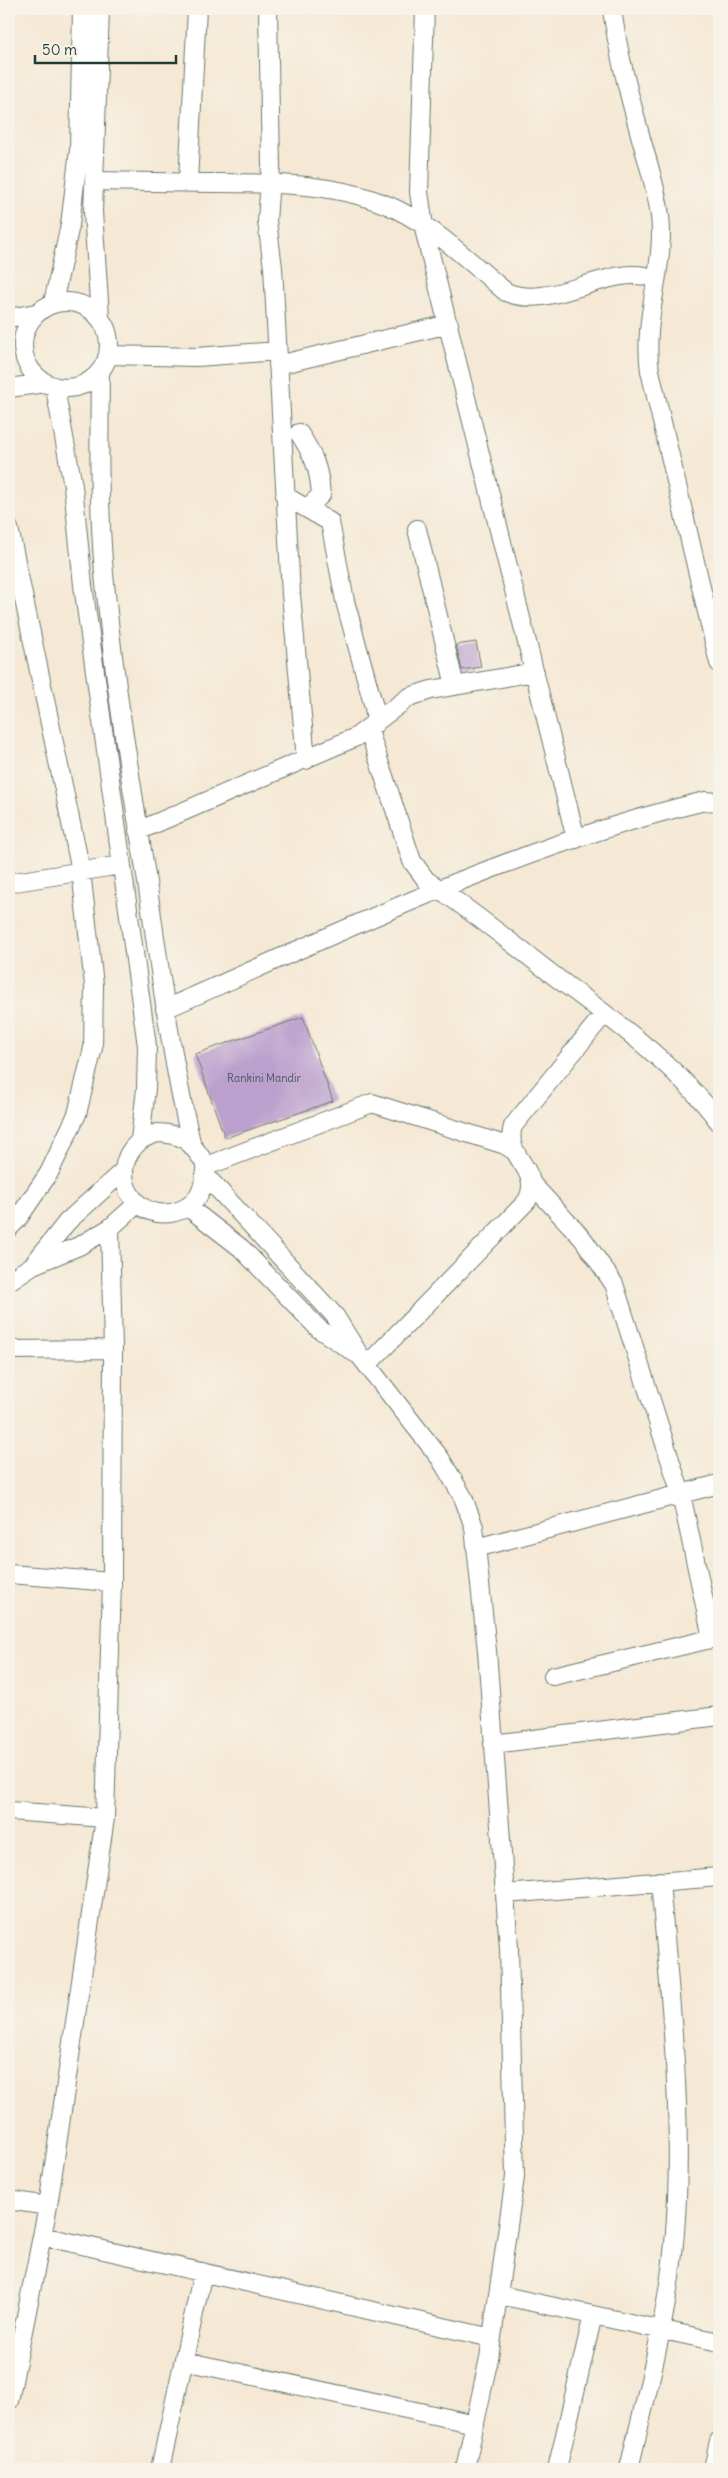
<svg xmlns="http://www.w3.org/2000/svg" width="728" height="2478" font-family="Delius,sans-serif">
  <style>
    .building { fill: #bba0ce }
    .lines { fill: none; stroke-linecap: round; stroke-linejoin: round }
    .street-casing { stroke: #6a796c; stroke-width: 20 }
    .street { stroke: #fff; stroke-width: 18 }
    .labels { text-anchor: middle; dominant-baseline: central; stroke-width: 5; stroke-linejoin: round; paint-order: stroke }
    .number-label { font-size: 11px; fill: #46565a }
  </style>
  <rect width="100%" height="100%" fill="#f7f3e8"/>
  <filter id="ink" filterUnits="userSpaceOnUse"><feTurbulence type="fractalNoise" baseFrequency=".02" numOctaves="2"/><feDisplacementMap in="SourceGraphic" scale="10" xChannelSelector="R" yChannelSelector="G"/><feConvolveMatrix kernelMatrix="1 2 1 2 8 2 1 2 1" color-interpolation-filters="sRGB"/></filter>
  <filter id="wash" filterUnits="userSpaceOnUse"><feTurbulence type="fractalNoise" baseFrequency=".0096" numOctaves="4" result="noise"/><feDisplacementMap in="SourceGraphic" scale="20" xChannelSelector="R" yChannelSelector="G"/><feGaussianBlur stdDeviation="1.12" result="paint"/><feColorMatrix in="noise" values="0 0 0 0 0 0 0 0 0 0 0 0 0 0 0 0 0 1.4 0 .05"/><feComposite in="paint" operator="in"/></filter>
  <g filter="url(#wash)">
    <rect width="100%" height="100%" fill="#f5e8d4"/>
    <g id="blocks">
      <!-- building -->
      <path class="building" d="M476,642L481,667L462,670L456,645Z
        M303,1017L333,1101L225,1138L195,1054Z"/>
    </g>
  </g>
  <g filter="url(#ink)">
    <use href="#blocks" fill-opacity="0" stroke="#6a796c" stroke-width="1"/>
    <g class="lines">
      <!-- street casing -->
      <g class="street-casing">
        <path id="street" d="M268,9L271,166L267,221L273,268L291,594L306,760
          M425,9L419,192L425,233L576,839
          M612,9C618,54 630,98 642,142C649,166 657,191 660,216C666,267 642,317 650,371L719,663
          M94,181C133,182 173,182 212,183C273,183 341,182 398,210C438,230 471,263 506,292C553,312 611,261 655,279
          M188,182L197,9
          M23 345a43 43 0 1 1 86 0a43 43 0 1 1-86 0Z
          M53,303L70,225L79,150L82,9
          M100,317L93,212L100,9
          M9,318L36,313
          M109,355L197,357L277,351
          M278,365L449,324
          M100,373C99,450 98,527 107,603C116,692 131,781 145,869C159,961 170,1053 191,1142
          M9,388L45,383
          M55,388L73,486L83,585L147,1046L146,1089L140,1140
          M299,433C314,456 319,468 321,495L307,508
          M285,496L330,522L345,601L374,707L376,723
          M9,528L81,871L94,985L93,1048L77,1114L49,1173L17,1220L9,1228
          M417,529L455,686
          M368,728L412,861L426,880C471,910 514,945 557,978C612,1019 678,1066 719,1122
          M138,831L356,737L409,697L431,690L535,672
          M9,883L121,865
          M165,1009C341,932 517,846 705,801L719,802
          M157,1133C187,1134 191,1143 207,1166C205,1175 204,1185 200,1192C197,1200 189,1207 181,1210C136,1228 103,1171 140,1141C144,1137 152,1135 157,1133Z
          M207,1166L372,1103L505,1145L513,1150
          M205,1175L335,1316L360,1356L440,1458L463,1497L474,1527L487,1651L509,1948L515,2177L489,2358L465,2469
          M533,1185L583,1239L614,1284L681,1494L712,1638
          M188,1207L241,1248L319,1329L355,1353
          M33,1265L67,1222L123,1171
          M9,1281L33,1265L79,1246L110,1228L137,1204
          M9,1350L113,1349
          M367,1365L527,1201C544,1169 503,1159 513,1126L604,1014
          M476,1548L719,1484
          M9,1574L112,1582
          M553,1676L719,1637
          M493,1744L719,1716
          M9,1811L105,1818
          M505,1894L719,1877
          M9,2200L48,2206
          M42,2236L492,2338
          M499,2295L719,2342
          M184,2361L475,2424
          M9,2401L48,2206L105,1818L112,1582L113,1349L110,1228
          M160,2469L203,2272
          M557,2469L593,2315
          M629,2469C647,2391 669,2312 675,2232C684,2116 670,1998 660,1881
          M713,2469L719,2441"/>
      </g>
      <!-- street -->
      <use href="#street" class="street"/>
    </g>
  </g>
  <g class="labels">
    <!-- number labels -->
    <g class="number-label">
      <text x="264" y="1078">Rankini Mandir</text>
    </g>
  </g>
  <!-- margin -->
  <rect width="728" height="2478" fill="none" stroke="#f7f3e8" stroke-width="30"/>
  <!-- scale -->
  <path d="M35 55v8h141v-8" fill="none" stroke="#1f3d34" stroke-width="2.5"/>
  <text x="42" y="55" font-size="15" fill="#1f3d34" stroke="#f7f3e8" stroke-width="4" paint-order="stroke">50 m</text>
</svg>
